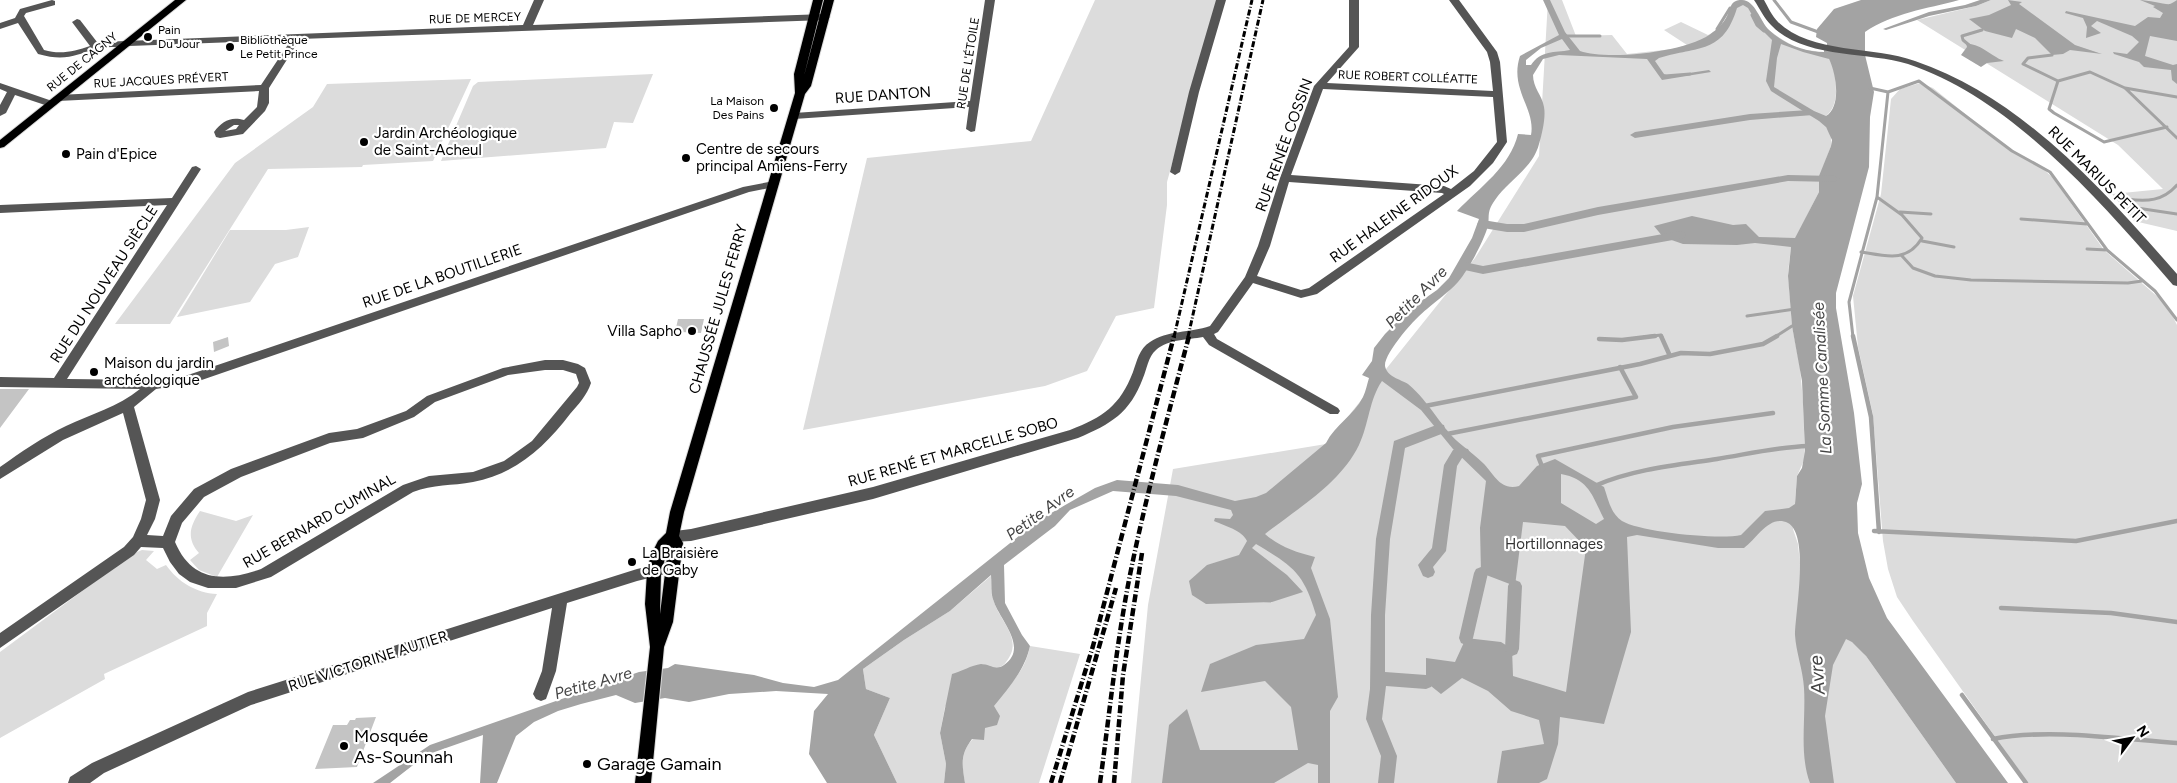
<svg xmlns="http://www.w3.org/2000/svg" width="2177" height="783" font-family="Figtree,sans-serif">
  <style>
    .green { fill: #dcdcdc }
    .water { fill: #a3a3a3; fill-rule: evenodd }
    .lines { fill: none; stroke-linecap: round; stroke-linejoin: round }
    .stream-far1 { stroke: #a3a3a3; stroke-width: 3 }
    .stream { stroke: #a3a3a3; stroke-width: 4.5 }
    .canal { fill: #a3a3a3; fill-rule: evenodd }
    .building { fill: #c4c4c4 }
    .major-casing { stroke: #dbdbdb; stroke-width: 2 }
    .minor { fill: #555; fill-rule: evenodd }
    .major { fill: #000; fill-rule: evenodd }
    .rail-far1 { stroke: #000; stroke-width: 3; stroke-dasharray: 6 2 1 2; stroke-linecap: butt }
    .rail { stroke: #000; stroke-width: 4.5; stroke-dasharray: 8 2.5 1 2.5; stroke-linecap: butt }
    .poi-dot { fill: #000; stroke: #fff; stroke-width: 2 }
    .labels { text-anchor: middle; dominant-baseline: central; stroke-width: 4.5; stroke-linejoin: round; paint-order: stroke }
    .far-street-label { font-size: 12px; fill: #000; stroke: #fff }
    .far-poi-label { font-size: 12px; fill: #000; stroke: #fff; text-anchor: start }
    .street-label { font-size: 15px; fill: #000; stroke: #fff }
    .poi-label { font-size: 15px; fill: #000; stroke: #fff; text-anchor: start }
    .park-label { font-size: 15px; fill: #333; stroke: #fff }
    .water-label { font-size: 16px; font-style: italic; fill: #444; stroke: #fff }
    .near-poi-label { font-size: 18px; fill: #000; stroke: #fff; text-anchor: start }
    .near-water-label { font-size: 19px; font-style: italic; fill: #444; stroke: #fff }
  </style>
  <rect width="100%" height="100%" fill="#fff"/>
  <!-- green -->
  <path class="green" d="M1095,0H1217L1167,182V205L1154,308L1116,316L1087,371L1045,386L803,430L867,158L1031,141Z
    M1548,0H1562L1576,36L1612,35L1627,54L1673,49L1687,45L1664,30L1681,22L1708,35C1715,32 1721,26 1725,20C1731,12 1728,1 1740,0C1755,0 1760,23 1770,31C1779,38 1790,45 1801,49C1807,51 1814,50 1819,52C1835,57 1836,79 1836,92C1836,100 1833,111 1826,116V127L1831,136V146L1819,178V192L1791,247L1788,273L1792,326L1800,367L1803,402L1805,458L1797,476L1793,529L1798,544L1801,574L1866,656L1956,783H1131L1148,605L1173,469L1326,444L1475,258L1539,156Z
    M1991,0H2177V231L2134,221L2112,194L2163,189L2118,145L1917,20L1976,6Z
    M653,74L633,123L614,122L606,148L441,161L473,86L478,82Z
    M471,79L433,161L363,165L362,167L268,169L170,324H115L235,163L313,107L327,84Z
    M1920,83L1933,88L1984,129L2015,152L2040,166L2053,178L2104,250L2167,305L2177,325V783H2028L1913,621L1897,597L1888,569L1883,541L1873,415L1858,347L1853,296L1881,194L1891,99L1900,89Z
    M309,227L298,257L275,264L250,302L177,317L230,230H286Z
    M200,511L236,521L253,515L217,577L199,570L190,560L199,553C186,538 190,526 200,511Z
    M142,550L154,551L146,560L157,569L166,565C178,582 196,593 217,594L207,613V626L104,674L105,679L0,738V652L132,554Z
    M992,575C991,584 990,593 994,602C1001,623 1024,640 1006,662C1000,671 991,667 982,664L945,707L940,733L946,764L944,783H897L874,735L890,698L866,689L863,669L904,640L950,611Z
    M1030,646L1080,654L1039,783H965C962,767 960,753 972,740C975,736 980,733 983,729C989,723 989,712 994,705C1009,684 1025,673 1030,646Z"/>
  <!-- water -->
  <path class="water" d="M1543,0H1550L1565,32L1580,51C1608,61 1690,52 1713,32C1718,29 1723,23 1726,18C1731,10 1729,0 1742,0C1755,0 1760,21 1769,30C1783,43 1804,52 1824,52V50L1827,49V43L1816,37L1817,29L1834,9L1861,0H1959C1926,9 1893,13 1865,32V55L1874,92L1870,117L1869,167L1836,293V308L1854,413L1862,484L1857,503L1858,533L1869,578L1887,618L2008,783H1956L1866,656L1852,642L1846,639L1833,665L1825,716L1834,783H1810C1799,754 1806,718 1804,688C1803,670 1796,652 1795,635C1795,613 1810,535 1788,523C1769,514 1757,539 1744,548H1718L1637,535L1627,537L1631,632L1604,724L1560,717L1558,744L1547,779L1539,783H1497L1502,751L1544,744L1539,720L1511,711L1488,691L1462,678L1441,694L1426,682V658L1455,662L1466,638L1501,642L1512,649L1513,676L1566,692L1586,548L1565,526L1523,522L1515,586L1481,573L1480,528L1486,481L1453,449L1421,410L1382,381C1369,400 1369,424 1359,445C1340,484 1298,508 1265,534C1280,547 1295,552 1315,557L1311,568L1330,619L1338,697L1330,711V783H1318V765L1308,763L1274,783H1162L1169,725L1187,709L1200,750H1298L1291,707L1265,681L1201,692L1210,664L1256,645L1304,639L1316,615C1304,573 1293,566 1256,544L1252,548L1287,575L1303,592L1272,602L1206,604L1192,595L1189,581L1207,565L1239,555L1247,541C1242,530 1225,526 1214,521L1215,518L1230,519L1233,515L1231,510L1176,496L1113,491L1070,510L1055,526L1004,565L1005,603L1022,635L1030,646C1025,670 1009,687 994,706L1000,716L997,725L985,728L984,740L972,739C960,755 962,764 965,783H944L946,764L940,733L952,674C960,672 972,665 981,664C990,664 995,671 1004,665C1029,648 1000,620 994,602C990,593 992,584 991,575L950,611L904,640L863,669L866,689L890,698L874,735L897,783H827L809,754L814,711L828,694L776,691L729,694L689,702L665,698L635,703L616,695L581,704L558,711L534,722L516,736L497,783H480L483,735L426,755L390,783H373L430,745L639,672L668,668L675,664L754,675L783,683L814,687L838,680L1039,520L1095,488L1117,480L1178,485L1235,501L1256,497L1266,493L1326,443C1335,425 1354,415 1363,397C1366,391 1367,384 1369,378L1362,375L1372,361L1374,348L1385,334L1411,308L1437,290L1449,278L1472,238L1479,219L1457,211C1480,187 1510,167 1518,134L1531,135C1536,109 1509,89 1520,56L1559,35ZM1743,5L1748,8L1759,27L1772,40L1766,81L1771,91L1819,121L1826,127L1832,140L1831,146L1819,176V192L1795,238L1759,237L1746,224L1733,225L1692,216L1654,226L1663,237L1683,244L1737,245L1755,243L1791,247L1788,276L1792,326L1802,381L1805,451L1802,468L1797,476L1795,504L1789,508L1765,511L1741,535C1719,540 1640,532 1622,521C1610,513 1608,498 1604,487L1555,459L1537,466L1519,486C1500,491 1494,474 1483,463C1477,457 1470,452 1463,446C1442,430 1430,402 1408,384C1400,379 1387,377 1385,366C1384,353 1416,317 1427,309C1437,300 1449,292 1458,282C1469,269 1482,244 1487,229C1491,217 1485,214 1495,200C1508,181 1533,168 1539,144C1542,134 1546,117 1544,107C1542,95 1533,88 1533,75L1543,59L1559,55L1647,59L1662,80L1711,72L1709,70L1669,76L1664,74L1655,61L1659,58C1699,46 1723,54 1737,8ZM1562,39L1570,50C1554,53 1541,50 1531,65H1526V60L1541,48ZM1781,44L1803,52L1829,59C1836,73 1842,106 1826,116L1814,111L1774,87L1777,58ZM1561,474C1590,479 1593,498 1604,519L1596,524L1561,503Z
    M1980,0H1991L1976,6L1929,16L1886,30L1883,29L1929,12L1965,5Z
    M2008,0L2022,2L2019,4L2075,45L2102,54L2070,50L2063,54L2052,55L2035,38L2016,29L2012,38L1985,31L1969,19L1989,15L2011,5Z
    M2140,0C2148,0 2166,5 2170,4C2173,3 2175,1 2177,0V41L2150,36L2145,56L2173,65L2177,64V84L2172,80L2171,70L2144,67L2139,62L2114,54L2113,52L2127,54L2139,42L2132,36L2097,21L2091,26L2101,33L2086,38L2087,27L2083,18L2065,13L2066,11L2135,26L2148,17L2160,18L2163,13L2153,7L2155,6Z
    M1966,43C1985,46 1989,55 2004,61L1987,63L1981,67L1961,55L1967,47Z"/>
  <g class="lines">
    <!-- stream-far1 -->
    <path class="stream-far1" d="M1774,0L1791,22L1821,33
      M1752,15L1757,25L1764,31
      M1717,29L1730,8
      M1563,36H1600
      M1969,45L1963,40L1962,36L1982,30
      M2052,55L2028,58L2023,64L2058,81L2049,109L2054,113L2104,142L2167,127
      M1665,76L1690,74
      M2058,81L2090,72L2125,88L2177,138
      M1870,88L1888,92L1919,81L2012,151L2050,172L2107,250L2155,291L2177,320
      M2125,88L2177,97
      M2127,199C2147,202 2163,201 2177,185
      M2137,208L2177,214
      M1900,212L1931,214
      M2021,219L2087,224
      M1922,241L1954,247
      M2087,249L2107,250
      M1861,252C1886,256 1907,263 1922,238L1902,215L1877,197
      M1902,256L1913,268L1935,276L1971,280L2128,283L2142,281
      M1747,316L1795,309
      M1644,337L1661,335L1662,337
      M1775,337L1792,326
      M1853,337L1849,302L1877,197L1888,92"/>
    <!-- stream -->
    <path class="stream" d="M1661,336L1670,356
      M1853,336L1871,417L1879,532
      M1599,339L1622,340L1655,336
      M1425,406L1640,364L1681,353L1710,354L1763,344L1777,336
      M1447,434L1636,397L1620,367
      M1543,469L1538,456L1673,427L1773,413
      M1597,485C1634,469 1677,465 1717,459C1748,454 1777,447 1808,446
      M1874,531L2076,541L2177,521
      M2001,608L2111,613L2177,622
      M1962,695L2026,783
      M1993,739C2048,728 2120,739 2177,743"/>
    <!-- canal -->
    <path class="canal" d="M1809,110L1813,111V115L1750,120L1635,138L1630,135L1635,132L1750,114Z
      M1788,175L1835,176L1840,179L1835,182L1788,181L1598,215L1524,232H1507L1483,228L1477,224L1483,220L1507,224H1524L1598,207Z
      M1680,231L1684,232L1686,235L1684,238L1483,274L1460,269L1458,266L1464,262L1483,266Z
      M1439,424L1444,425L1445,429L1444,433L1405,448L1390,539L1385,615V672L1426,675L1431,677L1434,682L1431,687L1426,689L1386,686L1382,719L1397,756L1394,783H1378L1381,756L1366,719L1370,689L1371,615L1376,539L1394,441Z
      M1463,448L1468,449L1470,453L1468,457L1462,458L1457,466L1446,551L1433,567L1435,572L1433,576L1428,578L1423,576L1418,565L1432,548L1444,465L1453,450Z
      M1481,567L1486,569L1488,573L1473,638L1471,643L1466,645L1461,643L1459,638L1474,573L1476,569Z
      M1515,580L1520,582L1522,586L1519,649L1517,654L1512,656L1507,654L1505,649L1508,586L1510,582Z"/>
  </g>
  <!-- building -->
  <path class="building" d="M678,319H704L701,333L681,332L682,328H676Z
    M228,337L229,346L214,352L213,342Z
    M0,389H29L0,428Z
    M376,717L357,767L315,769L333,725H347L350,720H355L356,718Z"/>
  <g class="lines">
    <!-- major casing -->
    <g class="major-casing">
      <path id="major" d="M175,0H186L4,147L0,148V140Z
        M813,0H823L804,76L824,0H834L811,86L805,94L684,512L679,536L683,543L673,622L664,647L651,783H635L650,647L645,604L647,572L650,557L658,541L666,533L670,512L795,93L794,74ZM668,549L660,614L661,572Z"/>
    </g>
    <!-- minor -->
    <path class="minor" d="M52,0L55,1V5L26,13L24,16L44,50C61,55 75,51 90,46L72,22L77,19L80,20L97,42H101L523,25L534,0H544L533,25L825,14L830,17L825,20L300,39L269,88V103L265,111L243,134L220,138L216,137L214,132C222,121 231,116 244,120L257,107L259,91L58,101L53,98L58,95L261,85L291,40L129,46C120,48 110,46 100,48C74,55 66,62 38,54L18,23L0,29V23L15,18L20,9ZM234,125H239L236,129L225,131Z
      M985,0H995L975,131L971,132L966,129L969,107L794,119L789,116L794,113L970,101Z
      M1216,0H1226L1199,92L1180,172L1175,175L1170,172L1189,92Z
      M1349,0H1359V47L1327,83L1493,91L1490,62L1487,52L1449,0H1459L1497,52L1500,62L1507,142L1493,163L1470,186L1317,294L1301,298L1253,283L1218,332L1214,334L1217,339L1338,408L1340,411L1338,414H1330L1209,345L1203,337C1188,340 1168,339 1156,350C1148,357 1147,369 1143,378C1130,413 1111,424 1078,438L873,499L691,541L672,542L667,540L665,536L667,532L691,529L873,487L1070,430C1103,417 1120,406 1133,372C1137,361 1139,349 1150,342C1167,330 1190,333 1210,326L1245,277L1258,246L1280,178L1314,86L1349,47ZM1323,89L1493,97L1497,142L1474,171L1451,189L1444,186L1291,175ZM1289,182L1442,193L1444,194L1309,288L1301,290L1257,276L1270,246Z
      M1754,0H1764C1768,7 1772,16 1778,22C1811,54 1874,46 1915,61C2022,97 2105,192 2177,274V286L2173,285C2103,204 2013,99 1908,64C1867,51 1803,59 1771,25C1764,18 1760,9 1754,0Z
      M0,83L55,102L56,104L51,107L15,95L6,113L0,116V105L7,92L0,89Z
      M196,166L201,169L67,379L153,380L188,375L743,187L774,181L779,184L774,187L749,192L193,383L156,389L134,407L160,500L155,519L147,535L163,536L171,516L194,489L231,469L329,433L357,429L406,411L427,396L503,368L545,360H563L578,364L585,368L591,383C587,395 578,405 570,414C544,448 515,474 473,482C452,486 433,484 413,492L271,577L236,588H208L190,582L179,574L170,562L163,548L141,547L134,555L0,648V633L124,547L133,537L141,519L146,500L123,413L63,440L0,479V467C21,452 43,437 66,426C91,414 118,407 140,389L0,387V377L54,378L167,205L0,213V205L172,198L192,167ZM545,370H563L576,374L579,383L577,387L532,441L504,461L473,472L429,476L403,485L261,569C224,582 192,582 175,542L182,523L204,497L241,477L330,443L363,438L414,417L435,402L508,375Z
      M672,561L677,563L679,567L677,571L637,581L567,603L556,671L546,699L541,701L536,699L533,694L542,671L552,608L251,705L104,773L90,783H68L70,777L92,763L248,692L637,569Z"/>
    <!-- major -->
    <use href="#major" class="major"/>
    <!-- rail-far1 -->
    <path class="rail-far1" d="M1174,337L1252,0
      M1188,337L1263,0"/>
    <!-- rail -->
    <path class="rail" d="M1051,783L1093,646L1174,336
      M1060,783L1116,588
      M1100,783C1110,710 1117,637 1132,565C1148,488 1169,412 1189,336
      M1114,783L1123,675L1142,553"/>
  </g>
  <!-- markers -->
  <g class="poi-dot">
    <circle cx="148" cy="37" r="5"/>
    <circle cx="230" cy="47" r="5"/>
    <circle cx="774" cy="108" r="5"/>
    <circle cx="364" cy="142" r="5"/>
    <circle cx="66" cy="154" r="5"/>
    <circle cx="686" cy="158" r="5"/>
    <circle cx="692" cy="331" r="5"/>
    <circle cx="94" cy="372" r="5"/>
    <circle cx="632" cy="562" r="5"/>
    <circle cx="344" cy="746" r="5"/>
    <circle cx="587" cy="764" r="5"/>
  </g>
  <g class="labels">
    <!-- far-street labels -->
    <g class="far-street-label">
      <text transform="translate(475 18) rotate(-2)">RUE DE MERCEY</text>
      <text transform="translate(82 62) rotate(-39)">RUE DE CAGNY</text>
      <text transform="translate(968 63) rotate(-81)">RUE DE L'ÉTOILE</text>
      <text transform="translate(1408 77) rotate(2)">RUE ROBERT COLLÉATTE</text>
      <text transform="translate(161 80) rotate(-3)">RUE JACQUES PRÉVERT</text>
    </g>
    <!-- far-poi labels -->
    <g class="far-poi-label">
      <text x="158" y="30">Pain<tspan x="158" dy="14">Du Jour</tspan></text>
      <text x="240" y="40">Bibliothèque<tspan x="240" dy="14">Le Petit Prince</tspan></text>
      <text x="764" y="101" text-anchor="end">La Maison<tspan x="764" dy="14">Des Pains</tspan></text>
    </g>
    <!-- street labels -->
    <g class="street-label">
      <text transform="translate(883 95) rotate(-4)">RUE DANTON</text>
      <text transform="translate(1284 145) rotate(-70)">RUE RENÉE COSSIN</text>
      <text transform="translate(2097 175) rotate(45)">RUE MARIUS PETIT</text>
      <text transform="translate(1394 214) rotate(-36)">RUE HALEINE RIDOUX</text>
      <text transform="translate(442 276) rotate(-19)">RUE DE LA BOUTILLERIE</text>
      <text transform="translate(104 284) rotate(-57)">RUE DU NOUVEAU SIÈCLE</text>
      <text transform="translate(718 309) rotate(-74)">CHAUSSÉE JULES FERRY</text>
      <text transform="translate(953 452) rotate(-16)">RUE RENÉ ET MARCELLE SOBO</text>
      <text transform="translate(319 521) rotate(-30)">RUE BERNARD CUMINAL</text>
      <text transform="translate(368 661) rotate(-18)">RUE VICTORINE AUTIER</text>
    </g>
    <!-- poi labels -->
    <g class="poi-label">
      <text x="374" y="133">Jardin Archéologique<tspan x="374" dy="17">de Saint-Acheul</tspan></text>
      <text x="696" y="149">Centre de secours<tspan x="696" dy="17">principal Amiens-Ferry</tspan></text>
      <text x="76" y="154">Pain d'Epice</text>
      <text x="682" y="331" text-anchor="end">Villa Sapho</text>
      <text x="104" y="363">Maison du jardin<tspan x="104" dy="17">archéologique</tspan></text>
      <text x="642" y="553">La Braisière<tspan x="642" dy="17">de Gaby</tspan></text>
    </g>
    <!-- park labels -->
    <g class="park-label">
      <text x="1554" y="544">Hortillonnages</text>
    </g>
    <!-- water labels -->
    <g class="water-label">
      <text transform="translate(1416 297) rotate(-45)">Petite Avre</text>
      <text transform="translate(1822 378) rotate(-93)">La Somme Canalisée</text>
      <text transform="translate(1040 513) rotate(-36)">Petite Avre</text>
      <text transform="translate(593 683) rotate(-16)">Petite Avre</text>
    </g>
    <!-- near-poi labels -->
    <g class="near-poi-label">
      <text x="354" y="736">Mosquée<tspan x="354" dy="21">As-Sounnah</tspan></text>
      <text x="597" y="764">Garage Gamain</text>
    </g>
    <!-- near-water labels -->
    <g class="near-water-label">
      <text transform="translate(1817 675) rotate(-94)">Avre</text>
    </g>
  </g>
  <!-- north arrow -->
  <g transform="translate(2132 738) rotate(58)" stroke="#ffffff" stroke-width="4" paint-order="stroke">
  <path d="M0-4L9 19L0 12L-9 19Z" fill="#000000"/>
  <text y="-8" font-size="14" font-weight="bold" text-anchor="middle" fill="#000000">N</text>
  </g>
</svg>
